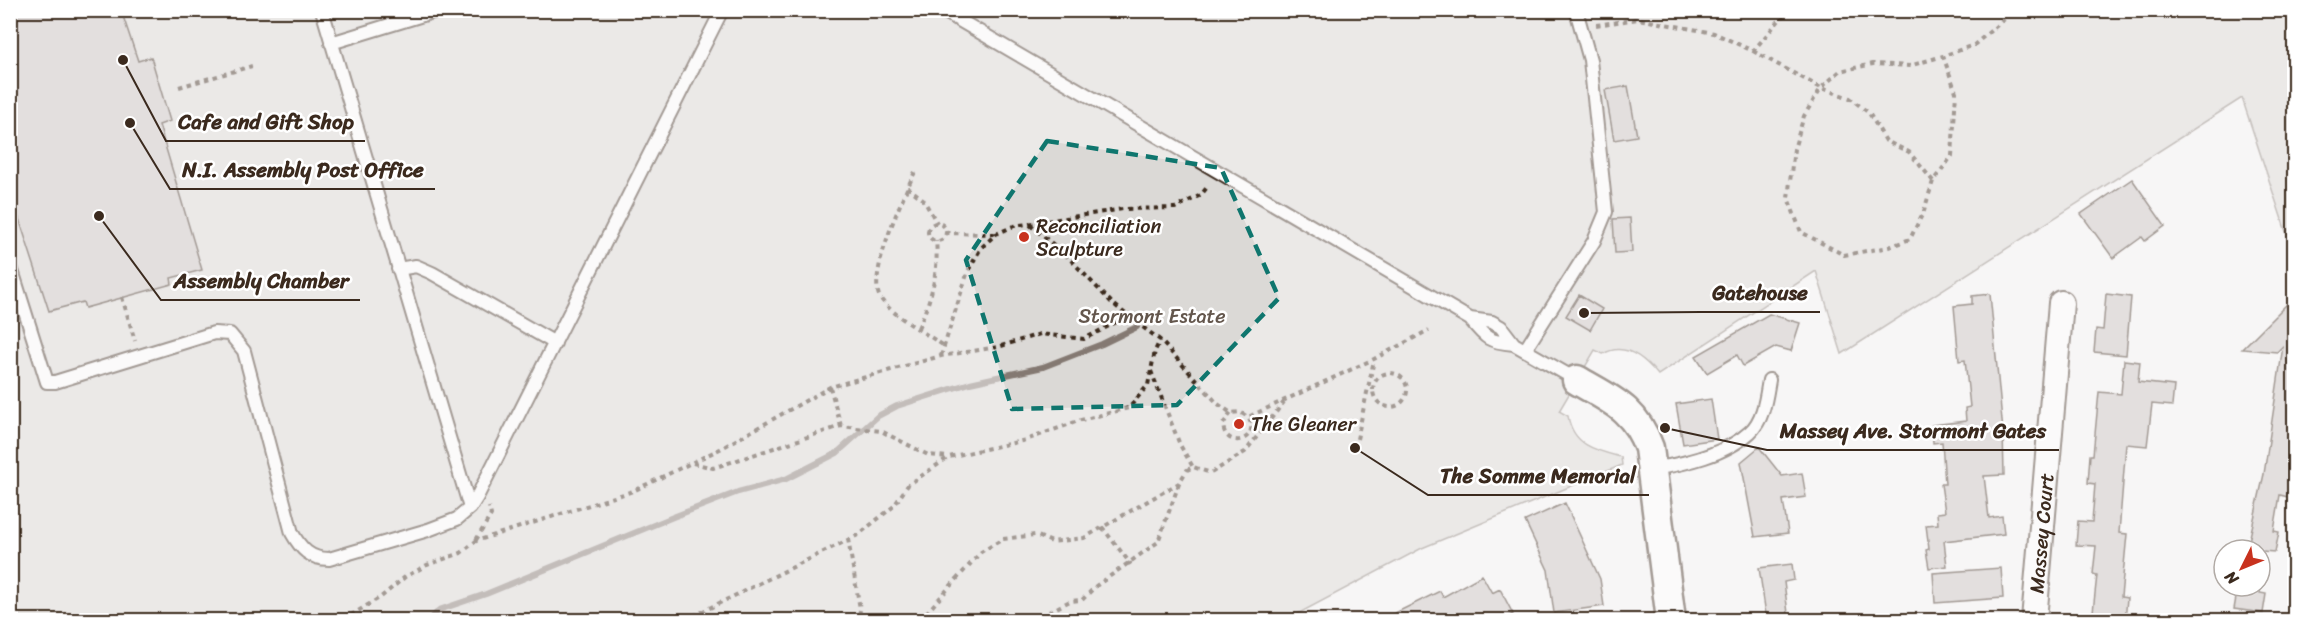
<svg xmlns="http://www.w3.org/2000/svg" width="2305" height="631" font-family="Sriracha,sans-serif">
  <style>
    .green { fill: #dbd9d6; stroke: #8b827a; stroke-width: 1.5 }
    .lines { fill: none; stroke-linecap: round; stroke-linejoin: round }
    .stream { stroke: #847972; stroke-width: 6 }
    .building { fill: #c9c3c1; stroke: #3b2a1e; stroke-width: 1.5 }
    .service-casing { stroke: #3b2a1e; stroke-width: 16 }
    .minor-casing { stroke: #3b2a1e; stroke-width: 28 }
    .tertiary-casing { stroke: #3b2a1e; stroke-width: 33 }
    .path { stroke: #3b2a1e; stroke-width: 4; stroke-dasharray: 4.5 4.5; stroke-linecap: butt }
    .service { stroke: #fff; stroke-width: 12 }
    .minor { stroke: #fff; stroke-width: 24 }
    .tertiary { stroke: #fff; stroke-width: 28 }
    .marked { fill: none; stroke: #0f766e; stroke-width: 4.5; stroke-dasharray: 12 8; stroke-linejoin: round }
    .poi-dot { fill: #c8321e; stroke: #fff; stroke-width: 2 }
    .labels { text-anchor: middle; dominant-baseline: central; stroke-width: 5; stroke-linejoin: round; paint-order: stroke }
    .poi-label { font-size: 20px; fill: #3b2a1e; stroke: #fff; text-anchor: start }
    .park-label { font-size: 20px; fill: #63564c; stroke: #fff }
    .street-label { font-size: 20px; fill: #3b2a1e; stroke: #fff }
    .leader { fill: none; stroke: #3b2a1e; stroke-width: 2 }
    .callout-dot { fill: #3b2a1e; stroke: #fff; stroke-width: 2 }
    .callout-label { font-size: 21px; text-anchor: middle; font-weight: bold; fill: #3b2a1e; stroke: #fff; stroke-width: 5; stroke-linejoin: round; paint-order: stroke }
  </style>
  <rect width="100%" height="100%" fill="#f7f6f6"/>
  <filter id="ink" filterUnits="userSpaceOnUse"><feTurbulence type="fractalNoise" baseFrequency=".0167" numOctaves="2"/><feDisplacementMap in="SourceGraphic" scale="12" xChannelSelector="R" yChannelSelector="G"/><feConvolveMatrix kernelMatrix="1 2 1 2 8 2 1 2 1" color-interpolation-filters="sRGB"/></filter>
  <g filter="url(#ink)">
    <!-- green -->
    <path class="green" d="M10,11H2294V236L2288,238L2242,98L1842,354L1816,271L1658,375C1645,359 1625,341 1603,354L1595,350L1559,411L1568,416C1573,446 1597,451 1621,457L1622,465L1422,548L1286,620H11Z"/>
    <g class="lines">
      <!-- stream -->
      <path class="stream" d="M430,620L439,610L486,594L673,517L738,492L786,479L837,453L878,416L897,406L970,383L1043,367L1102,344L1137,327"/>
    </g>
    <!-- building -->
    <path class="building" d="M17,10H121L138,61L151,57L170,121L159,125L202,270L171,278L172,284L85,308L83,302L49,311L10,191V16L18,14Z
      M1628,86L1637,136L1614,140L1605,90Z
      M2132,179L2165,226L2145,241L2142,237L2113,258L2081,214Z
      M1630,218L1632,252L1615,253L1613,219Z
      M1990,294L2003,431L2004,475L1984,476L1989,518L2002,516L2004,534L1944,541L1947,566L1929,568L1926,550L1929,549L1926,525L1938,524L1937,513L1945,512L1941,484H1945L1942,442L1933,443L1932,425L1966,421L1965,408L1970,407L1965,360L1959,361L1954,306L1972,304V296Z
      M2106,294L2131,297L2126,355L2094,352L2096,329L2103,330Z
      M1579,295L1602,309L1590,330L1566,316Z
      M2295,296V404L2290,427L2295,428V438L2288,477H2291L2288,497L2280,495L2274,531L2279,532L2275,552L2247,550L2264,474L2283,346L2277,352L2242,349Z
      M1769,314L1800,323L1791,351L1776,347L1743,366L1737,355L1707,373L1696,356Z
      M2124,360L2140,362L2138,382L2174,386L2172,406L2152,404L2147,446L2126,444L2119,533L2127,534L2121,597L2127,598L2125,621H2092L2097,575L2093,574L2096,546L2076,545L2078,521L2092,522L2095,484L2088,483L2090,455H2093L2099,392L2121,394Z
      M1711,399L1717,439L1683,444L1676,404Z
      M1759,447L1782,476L1802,473L1806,497L1783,500L1788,533L1755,537L1741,462Z
      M1565,503L1600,579L1604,606L1554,613L1548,570L1525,521Z
      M1792,564L1794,580L1784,582L1789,621H1767L1759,568Z
      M2001,568L2003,598L1935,603L1933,573Z
      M1482,575L1492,593L1500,589L1513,614L1501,621H1379L1440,591L1443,597Z
      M2238,586H2261L2260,593L2266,594L2263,613L2234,609Z"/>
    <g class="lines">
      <!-- service casing -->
      <g class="service-casing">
        <path id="service" d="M322,10L470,508
          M942,10L1470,319C1486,339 1489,342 1514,344
          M331,43L439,10
          M10,264L47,382H55L214,333L230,334L244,351L292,533C301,549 310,559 329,559L428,530L457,519L470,508L477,497L722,10
          M398,269L416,266L432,273L555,343
          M1470,319L1492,322L1501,327L1514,344L1577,380
          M1525,350L1594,241L1606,212L1590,60L1576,10
          M1652,469C1685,464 1725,455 1750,432C1764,419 1766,397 1769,380"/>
      </g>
      <!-- minor casing -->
      <g class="minor-casing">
        <g id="minor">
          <path id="s1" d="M2034,620L2061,303"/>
        </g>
      </g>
      <!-- tertiary casing -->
      <g class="tertiary-casing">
        <path id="tertiary" d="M1577,380C1611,400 1635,408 1649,448L1671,620"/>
      </g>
      <!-- path -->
      <path class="path" d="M1596,25L1638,19L1714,33L1753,51L1788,10
        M1753,51L1821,88L1804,116L1794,149L1788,198L1801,232L1844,255L1889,247L1910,239L1924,211L1933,181L1952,156L1956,92L1943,56L1974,45L2015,10
        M179,87L252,66
        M915,172C904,194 865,279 881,299C894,317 926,333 944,346
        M1933,181L1909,152L1886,141L1869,113L1850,98L1821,88L1840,71L1873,64L1909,66L1943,56
        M907,187L923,199L937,223
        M928 232a9 9 0 1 1 18 0a9 9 0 1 1-18 0Z
        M1030,225L1067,256L1111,302L1128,316
        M945,233L995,234
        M122,297L135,341
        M918,328C931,300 939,272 936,240
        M941,356L968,271L981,248L996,234L1014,226L1123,209L1175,208L1201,195L1208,186
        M1151,371L1180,445L1193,467
        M1373 390a17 17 0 1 1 34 0a17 17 0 1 1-34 0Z
        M830,387L841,426
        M1231,413L1223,424C1224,451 1262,441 1248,417
        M1357,439L1374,360
        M693,463L713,468L841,426L881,431L928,455L948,457
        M1102,527L1130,563L1128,564
        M848,539L860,609L859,620
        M476,540L491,515L489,507
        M343,620L381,597L405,577L427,565L461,553L476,541L633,491L720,449L830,387L941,356L998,347L1040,334L1084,339L1128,316L1160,340L1218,404L1231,413L1240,412L1248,417L1374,359L1429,330
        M685,620L858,535L894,506L908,485L949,457L1026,440L1081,420L1129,408L1148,385L1155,351L1160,340
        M920,620L981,552L1003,539L1035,535L1052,542L1084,538L1179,483L1187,470L1193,467L1211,473L1245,452L1284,402
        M1033,620L1070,601L1082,600L1096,586L1158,542L1179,484"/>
      <!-- service -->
      <use href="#service" class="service"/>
      <!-- minor -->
      <use href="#minor" class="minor"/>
      <!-- tertiary -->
      <use href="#tertiary" class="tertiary"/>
    </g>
  </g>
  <!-- marked area -->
  <path d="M0 0H2305V631H0ZM1047,141L1221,168L1279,298L1177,405L1012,409L966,260Z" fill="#f7f6f6" fill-opacity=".55" fill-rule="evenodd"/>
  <path class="marked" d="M1047,141L1221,168L1279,298L1177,405L1012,409L966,260Z"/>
  <!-- markers -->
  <g class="poi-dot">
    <circle cx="1024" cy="237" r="6"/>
    <circle cx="1239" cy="424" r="6"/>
  </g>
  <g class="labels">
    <!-- poi labels -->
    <g class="poi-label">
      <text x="1036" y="226">Reconciliation<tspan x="1036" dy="23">Sculpture</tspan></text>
      <text x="1251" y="424">The Gleaner</text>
    </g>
    <!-- park labels -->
    <g class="park-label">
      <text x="1152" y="316">Stormont Estate</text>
    </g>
    <!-- street labels -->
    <g class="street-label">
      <text stroke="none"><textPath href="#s1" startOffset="87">Massey Court</textPath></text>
    </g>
  </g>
  <!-- callouts -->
  <path class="leader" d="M123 60L166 141H365M130 123L170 189H435M99 216L161 300H360M1584 313L1701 312H1820M1665 428L1767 450H2059M1355 448L1428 495H1649"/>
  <g class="callout-dot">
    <circle cx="123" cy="60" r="6"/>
    <circle cx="130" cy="123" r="6"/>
    <circle cx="99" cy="216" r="6"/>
    <circle cx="1584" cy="313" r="6"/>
    <circle cx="1665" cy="428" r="6"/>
    <circle cx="1355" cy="448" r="6"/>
  </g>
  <g class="callout-label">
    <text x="266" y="129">Cafe and Gift Shop</text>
    <text x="303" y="177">N.I. Assembly Post Office</text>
    <text x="261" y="288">Assembly Chamber</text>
    <text x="1760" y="300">Gatehouse</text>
    <text x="1913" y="438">Massey Ave. Stormont Gates</text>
    <text x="1538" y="483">The Somme Memorial</text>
  </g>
  <!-- margin -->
  <rect width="2305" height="631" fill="none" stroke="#fff" stroke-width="36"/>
  <rect x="18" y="18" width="2269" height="595" fill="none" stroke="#3b2a1e" stroke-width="2" filter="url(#ink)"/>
  <!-- north arrow -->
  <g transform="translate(2242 568) rotate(227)"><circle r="28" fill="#ffffff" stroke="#b1aaa5" stroke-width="1.5"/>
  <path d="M0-4.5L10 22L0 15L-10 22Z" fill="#c8321e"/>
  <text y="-9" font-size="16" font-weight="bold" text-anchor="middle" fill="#3b2a1e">N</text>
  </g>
</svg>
